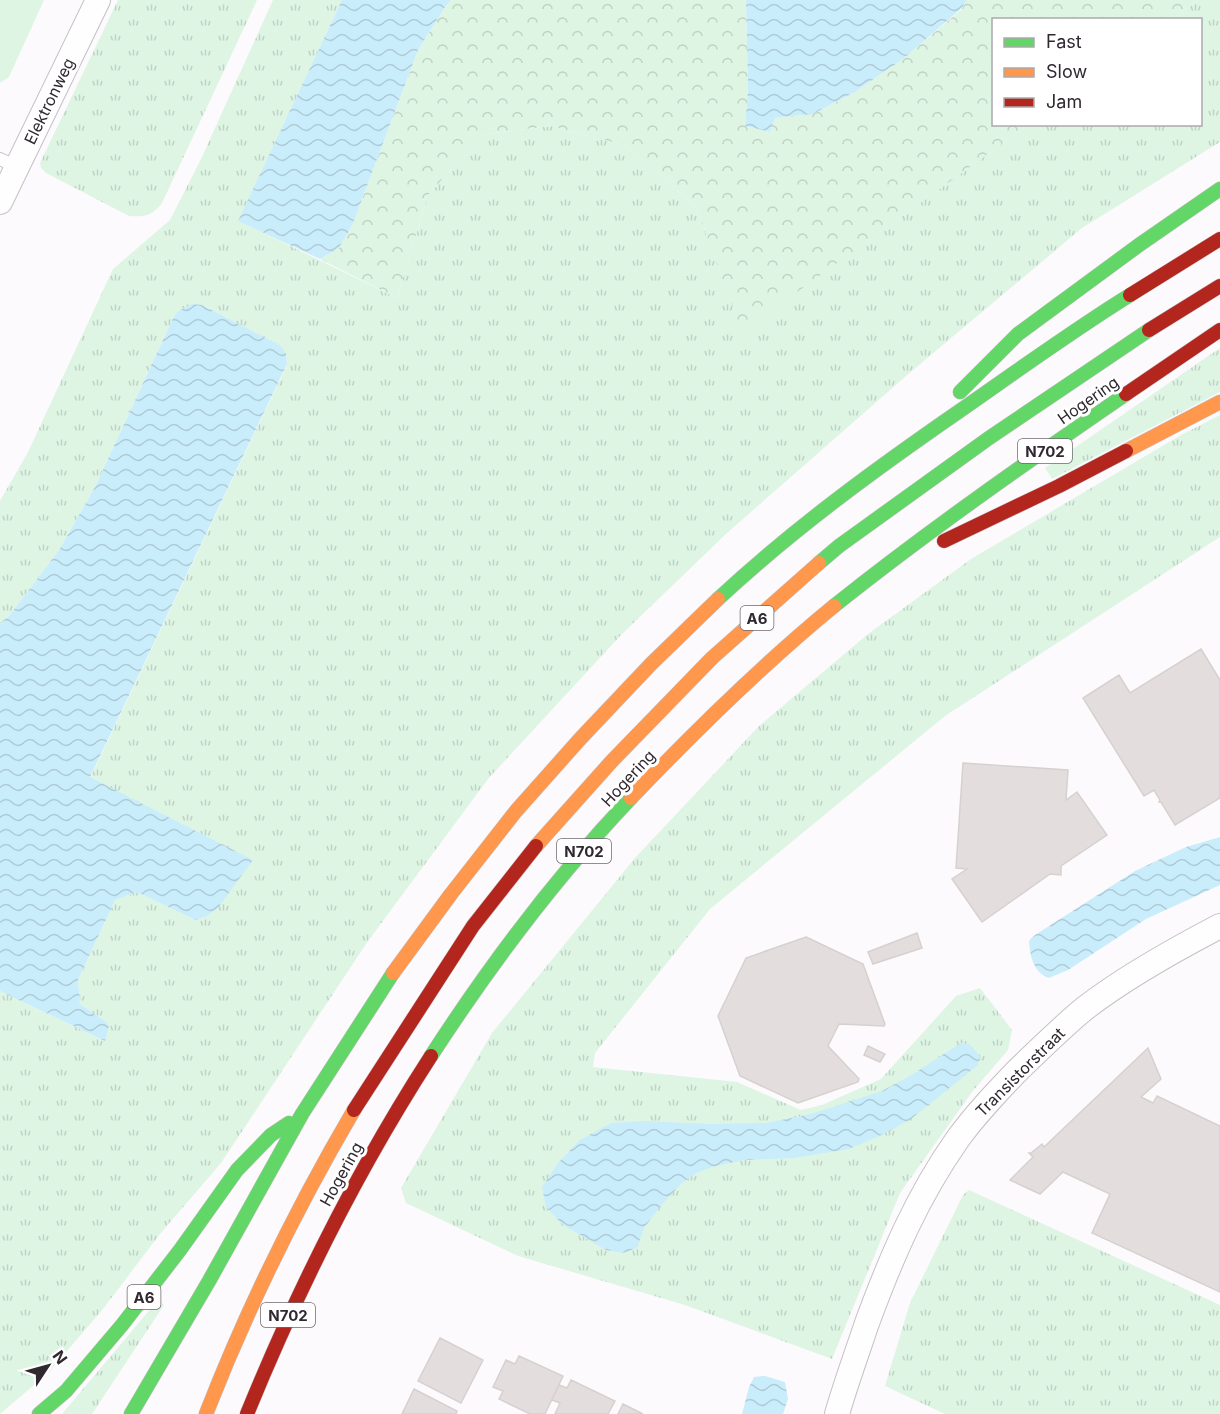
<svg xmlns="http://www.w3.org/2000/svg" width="1220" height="1414" font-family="Inter,sans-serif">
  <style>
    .grass { fill: url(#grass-tufts) }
    .forest { fill: url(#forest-crowns) }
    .pitch { fill: #def5e4 }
    .water { fill: url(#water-waves) }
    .building { fill: #e3dedd; stroke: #d6d1cf; stroke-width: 1.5 }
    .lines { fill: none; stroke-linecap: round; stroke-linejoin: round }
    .lane-casing { stroke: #c4c0c4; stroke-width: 14 }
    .street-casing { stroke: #c4c0c4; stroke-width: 26 }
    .fast-casing { stroke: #c4c0c4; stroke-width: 15 }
    .slow-casing { stroke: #c4c0c4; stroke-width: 15 }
    .jam-casing { stroke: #c4c0c4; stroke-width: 15 }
    .lane { stroke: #fffeff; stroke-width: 12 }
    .street { stroke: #fffeff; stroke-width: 24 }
    .fast { stroke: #63d668; stroke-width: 14 }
    .slow { stroke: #ff974d; stroke-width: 14 }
    .jam { stroke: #b3261e; stroke-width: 14 }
    .labels { text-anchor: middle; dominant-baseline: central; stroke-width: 6; stroke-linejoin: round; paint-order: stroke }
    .shield { fill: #fff; stroke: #6e696e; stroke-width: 1.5 }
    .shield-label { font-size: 15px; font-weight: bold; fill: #302930 }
    .street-label { font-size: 16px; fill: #302930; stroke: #fff }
  </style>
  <defs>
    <pattern id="grass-tufts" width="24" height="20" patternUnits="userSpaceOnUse" patternTransform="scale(1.5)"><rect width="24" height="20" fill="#def5e4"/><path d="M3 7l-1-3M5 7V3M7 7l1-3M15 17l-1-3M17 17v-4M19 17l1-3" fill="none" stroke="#bfd2c4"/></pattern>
    <pattern id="forest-crowns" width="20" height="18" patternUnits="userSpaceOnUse" patternTransform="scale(1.5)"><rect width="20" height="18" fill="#def5e4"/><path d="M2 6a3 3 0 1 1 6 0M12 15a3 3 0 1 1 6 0" fill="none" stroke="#bfd2c4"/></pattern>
    <pattern id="water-waves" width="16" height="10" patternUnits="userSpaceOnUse" patternTransform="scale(1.5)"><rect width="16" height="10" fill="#caedfb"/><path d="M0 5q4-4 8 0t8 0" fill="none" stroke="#aecbd7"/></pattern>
  </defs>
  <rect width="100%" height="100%" fill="#fcfafc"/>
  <!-- grass -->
  <path class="grass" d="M118,0H257L162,203C152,216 145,217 129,216L46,173L41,168L40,163Z
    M273,0H342L239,221L397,298L428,195L484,134L551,126L627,146L696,207L742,331L1028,125L1200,124V20L1172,19L1198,0H1220V142L1082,228L906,376L727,533L621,635L488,779L368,941L221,1163L160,1234L103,1309L48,1373L0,1414V991L105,1041V1021L80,1004L78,980L115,900L137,892L195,920L252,860L90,778L287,365L286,353L279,345L202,305L174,316L95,487L59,550L9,616L0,623V501L28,452L113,269L170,220L201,159Z
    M1220,348V392L1052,479L1045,468Z
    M1220,415V537L945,716L710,909L595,1053L593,1067L737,1082L801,1110L822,1105L881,1079L956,996L980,988L1012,1030L1008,1050L972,1092L900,1193L832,1359L685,1305L518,1256L406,1203L401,1188L492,1033L635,858L759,726L868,634L971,559L1181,435Z
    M969,1190L1220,1305V1414H945L885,1386L910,1303L963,1195Z
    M158,1300L164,1305L92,1414H62Z"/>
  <!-- forest -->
  <path class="forest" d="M451,0H746L748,89L745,126L770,132L775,118L813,114L855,92L903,59L962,9L967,0H1198L1172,19L994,20V124L1028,125L742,332L696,207L627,146L551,126L484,134L428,195L397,298L320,259L339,248L352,226L418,50L445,7Z"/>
  <!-- pitch -->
  <path class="pitch" d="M0,0H44L9,77L0,83Z"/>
  <!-- water -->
  <path class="water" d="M342,0H451L445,7L418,50L352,226L339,248L320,259L238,221Z
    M746,0H967L962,8L903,59L855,92L813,114L775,118L770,132L745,126L748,89Z
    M192,304L202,305L280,345L286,353L287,364L90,777L253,860L217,909L207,916L195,920L137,892L115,900L78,980L80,1004L105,1021L109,1026L105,1041L0,991V623L9,616L59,550L95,487L174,316L180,310Z
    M1220,837V885L1146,919L1068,970L1049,978C1034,973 1030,957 1029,941L1035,935L1135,871L1186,847Z
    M961,1043L969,1044L980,1056L978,1065L911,1119L884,1134L849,1149L794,1158L744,1160L716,1166L698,1172L681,1184L663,1203L644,1228L637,1248L623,1253L606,1250L563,1225L546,1207L542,1187L558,1163L580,1140L611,1123L644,1121L711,1124L766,1123L811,1114L882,1091L913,1074Z
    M765,1376L785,1382L788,1399L783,1414H742L749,1387L754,1377Z"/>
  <!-- building -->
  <path class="building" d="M1201,649L1220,680V798L1175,825L1161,802H1159L1160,800L1154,790L1144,796L1083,698L1119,675L1130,693Z
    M963,763L1068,770L1066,800L1077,792L1107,835L1061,866V875L1050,874L982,922L952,879L967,869L956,868Z
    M917,933L922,948L873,964L868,952Z
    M806,937L863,964L885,1024L884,1026L839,1024L828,1046L859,1079L858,1082L798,1103L740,1076L718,1016L746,958Z
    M868,1046L885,1054L880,1062L864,1055Z
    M1148,1048L1161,1079L1141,1097L1153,1103L1157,1096L1220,1126V1292L1092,1233L1110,1194L1063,1172L1040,1194L1010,1180L1033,1157L1029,1153H1031L1042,1144L1044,1147Z
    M440,1338L483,1360L461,1403L418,1381Z
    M519,1356L563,1376L545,1414H530L499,1399L503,1391L493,1387L506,1360L515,1364Z
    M571,1380L615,1401L608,1414H555L560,1403L552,1400L559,1385L567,1388Z
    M414,1389L457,1411L456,1414H402Z
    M623,1404L643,1414H618Z"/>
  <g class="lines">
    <!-- lane casing -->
    <g class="lane-casing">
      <path id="lane" d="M0,159L17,167"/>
    </g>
    <!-- street casing -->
    <g class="street-casing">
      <path id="street" d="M0,202L98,0
        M837,1414C846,1383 857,1353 867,1323C891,1258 917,1197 957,1140C975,1115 996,1093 1017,1071C1039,1050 1061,1028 1084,1009C1125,977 1174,950 1220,926"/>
    </g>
    <!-- fast casing -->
    <g class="fast-casing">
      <path id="fast" d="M960,392L1018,334L1139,245L1220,189
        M819,563L839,546L989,438L1149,330
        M718,599C793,529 877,468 961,410C1017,371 1072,331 1130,295
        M834,606C928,531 1027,462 1126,394
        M431,1056C490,965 556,877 631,798
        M39,1414L66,1391L122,1325L180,1250L237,1170L271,1135L289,1123
        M131,1414L209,1281L302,1114L393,973"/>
    </g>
    <!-- slow casing -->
    <g class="slow-casing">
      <path id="slow" d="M1126,451L1220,402
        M631,798C695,731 762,665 834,606
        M536,846L611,762L712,658L819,563
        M393,973L451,894L516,811L580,739L651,664L718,599
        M206,1414C247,1309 297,1207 354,1110"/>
    </g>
    <!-- jam casing -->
    <g class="jam-casing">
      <path id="jam" d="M1130,295L1220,239
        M1149,330L1220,286
        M1126,394L1220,330
        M944,541L1059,486L1126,451
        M354,1110L473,926L536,846
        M247,1414C298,1289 358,1169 431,1056"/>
    </g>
    <!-- lane -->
    <use href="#lane" class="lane"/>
    <!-- street -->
    <use href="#street" class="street"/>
    <!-- fast -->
    <use href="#fast" class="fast"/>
    <!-- slow -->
    <use href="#slow" class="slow"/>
    <!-- jam -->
    <use href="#jam" class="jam"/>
  </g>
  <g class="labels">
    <!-- shield labels -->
    <g class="shield">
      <rect x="1018" y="439" width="54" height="24" rx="4.5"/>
      <rect x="740.5" y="606" width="33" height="24" rx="4.5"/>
      <rect x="557" y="839" width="54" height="24" rx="4.5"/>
      <rect x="127.5" y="1285" width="33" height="24" rx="4.5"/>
      <rect x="261" y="1303" width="54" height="24" rx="4.5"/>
    </g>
    <g class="shield-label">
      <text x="1045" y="451">N702</text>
      <text x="757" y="618">A6</text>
      <text x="584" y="851">N702</text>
      <text x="144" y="1297">A6</text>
      <text x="288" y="1315">N702</text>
    </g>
    <!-- street labels -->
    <g class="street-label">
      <text transform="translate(49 101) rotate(-64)">Elektronweg</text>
      <text transform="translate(1088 400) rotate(-35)">Hogering</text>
      <text transform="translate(628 778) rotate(-47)">Hogering</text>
      <text transform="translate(1020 1072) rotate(-45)">Transistorstraat</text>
      <text transform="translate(341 1174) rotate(-61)">Hogering</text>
    </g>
  </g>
  <!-- legend -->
  <rect x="992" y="18" width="210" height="108" fill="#ffffff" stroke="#aca9ac" stroke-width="1.5"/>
  <rect x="1004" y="38" width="30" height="9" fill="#63d668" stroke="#aca9ac" stroke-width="1.5"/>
  <text x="1046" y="48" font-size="18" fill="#302930">Fast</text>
  <rect x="1004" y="68" width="30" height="9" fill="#ff974d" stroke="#aca9ac" stroke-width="1.5"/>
  <text x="1046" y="78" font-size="18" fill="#302930">Slow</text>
  <rect x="1004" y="98" width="30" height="9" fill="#b3261e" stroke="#aca9ac" stroke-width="1.5"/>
  <text x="1046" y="108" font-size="18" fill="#302930">Jam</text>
  <!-- north arrow -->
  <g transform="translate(48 1366) rotate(54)" stroke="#ffffff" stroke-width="4.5" paint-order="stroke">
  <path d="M0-4.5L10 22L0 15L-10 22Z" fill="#302930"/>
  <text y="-9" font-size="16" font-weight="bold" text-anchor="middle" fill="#302930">N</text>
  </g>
</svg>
